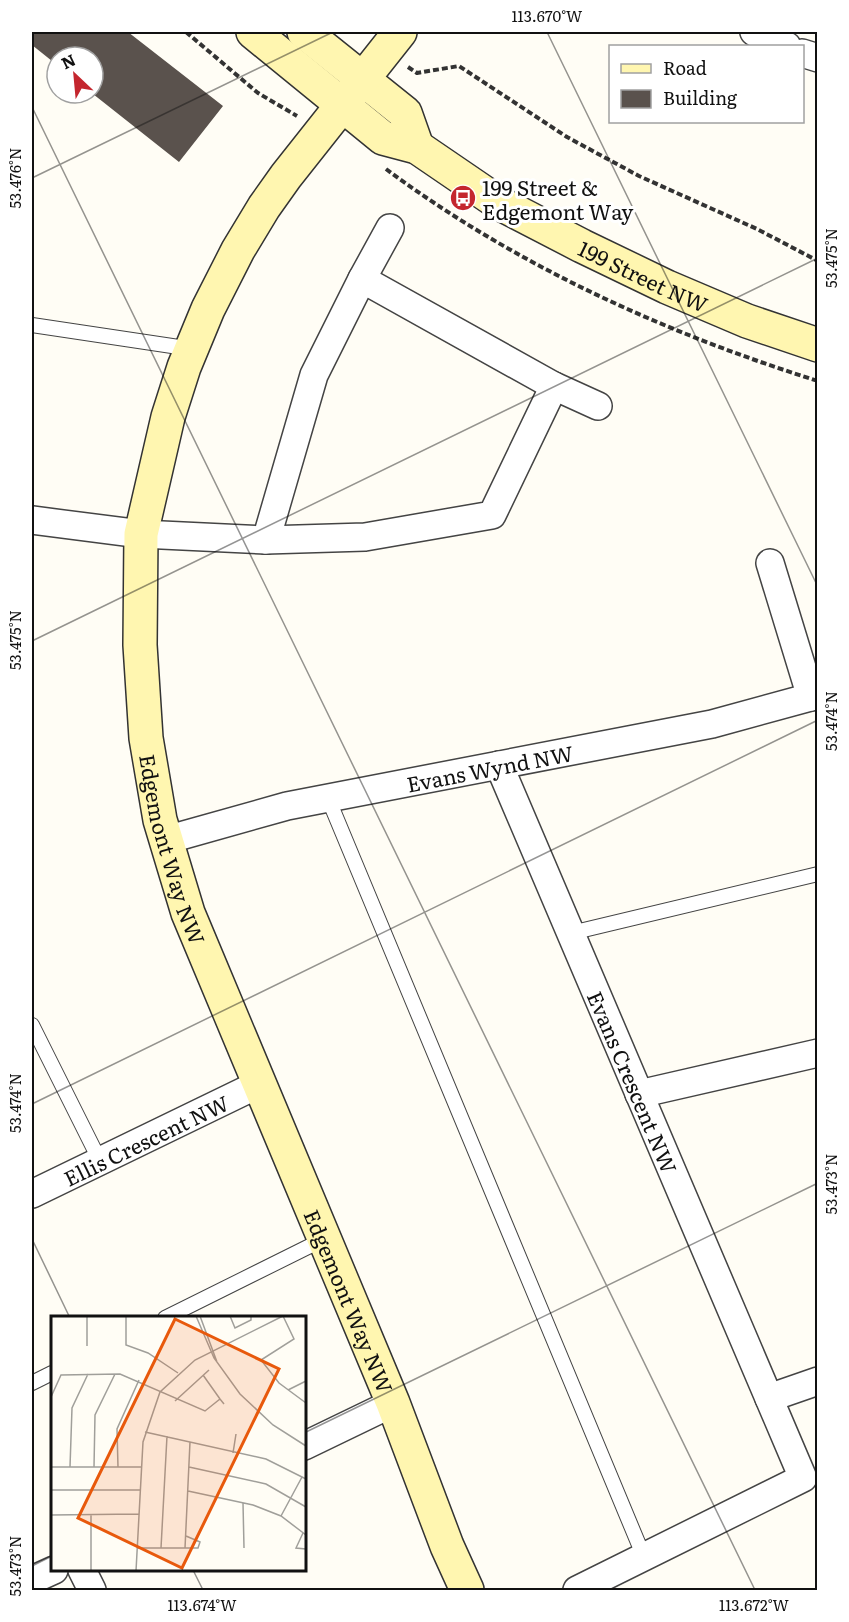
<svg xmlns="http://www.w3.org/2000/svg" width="849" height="1622" font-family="Literata,serif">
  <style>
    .building { fill: #5a524d }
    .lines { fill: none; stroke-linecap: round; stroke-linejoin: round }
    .lane-casing { stroke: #444; stroke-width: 16 }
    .street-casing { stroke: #444; stroke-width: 30 }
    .secondary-casing { stroke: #333; stroke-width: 36 }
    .path { stroke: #333; stroke-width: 4; stroke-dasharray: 6 3; stroke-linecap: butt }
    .lane { stroke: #fff; stroke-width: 14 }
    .street { stroke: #fff; stroke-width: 27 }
    .secondary { stroke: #fff6b0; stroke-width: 33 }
    .ticks { fill: none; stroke: #111; stroke-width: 1.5; stroke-opacity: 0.45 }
    .labels { text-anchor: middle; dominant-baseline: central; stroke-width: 6; stroke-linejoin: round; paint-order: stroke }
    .poi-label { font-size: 21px; fill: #111; stroke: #fff; text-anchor: start }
    .street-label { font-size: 21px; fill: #111; stroke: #fff }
    .inset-road { fill: none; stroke: #a09f9a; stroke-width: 1.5 }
    .view { fill: #e8590c; fill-opacity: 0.15; stroke: #e8590c; stroke-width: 3 }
    .inset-edge { fill: none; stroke: #111; stroke-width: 3 }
    .neatline { fill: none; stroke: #111; stroke-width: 2 }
    .ticks-label { font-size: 15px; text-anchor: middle; fill: #111 }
  </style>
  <rect width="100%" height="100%" fill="#fffdf5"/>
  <!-- building -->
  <path class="building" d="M32,32H128L223,106L179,162L93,94V57H57V65L32,45Z"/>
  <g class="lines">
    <!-- lane casing -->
    <g class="lane-casing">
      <path id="lane" d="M32,325L192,349
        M328,798L644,1557
        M571,933L818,874
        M32,1025L100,1161
        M165,1318L324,1239
        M32,1383L52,1373"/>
    </g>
    <!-- street casing -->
    <g class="street-casing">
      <g id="street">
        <path d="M754,32L787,46"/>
        <path d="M802,53L818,58"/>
        <path d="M362,279L554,386"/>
        <path d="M32,520L141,534L266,540L365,537L492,515L554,386L598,406"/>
        <path d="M266,540L314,375L362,279L390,228"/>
        <path d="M770,563L811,697"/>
        <path id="s1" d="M499,765L803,1478L577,1590"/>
        <path id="s2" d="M166,840L287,806L712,724L818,695"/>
        <path d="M639,1094L818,1053"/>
        <path id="s3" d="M32,1194L259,1084"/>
        <path d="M769,1398L818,1381"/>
        <path d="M304,1446L393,1403"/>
        <path d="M82,1570L92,1590"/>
        <path d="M32,1580L54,1570"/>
      </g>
    </g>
    <!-- secondary casing -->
    <g class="secondary-casing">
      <g id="secondary">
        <path id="s4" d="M253,32L383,138L417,147L499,203L582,246L667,287L747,321L818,345"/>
        <path d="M304,32L405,113L417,147"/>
        <path id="s5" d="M400,32L286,176L264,207L238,250L208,309L184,367L168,417L141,534L140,645L146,738L160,820L188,913L393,1403L447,1546L467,1590"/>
      </g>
    </g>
    <!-- path -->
    <path class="path" d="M186,32L258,93L297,116
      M408,67L417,73L459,66L567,137L639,176L757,229L818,261
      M386,169C515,265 665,333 818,381"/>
    <!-- lane -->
    <use href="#lane" class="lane"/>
    <!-- street -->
    <use href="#street" class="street"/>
    <!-- secondary -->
    <use href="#secondary" class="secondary"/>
  </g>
  <!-- ticks -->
  <path class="ticks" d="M547,32L818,587M32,107L755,1590M32,178L333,32M32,641L818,258M32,1104L818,720M32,1239L70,1318M304,1433L818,1183M32,1566L52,1556M193,1570L203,1590"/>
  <!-- icons -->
  <defs>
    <g id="bus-disc" transform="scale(1.35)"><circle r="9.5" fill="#c4262e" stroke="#fff"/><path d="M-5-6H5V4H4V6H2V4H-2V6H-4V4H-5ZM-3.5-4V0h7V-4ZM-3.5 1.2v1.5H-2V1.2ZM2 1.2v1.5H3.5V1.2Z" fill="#fff"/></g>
  </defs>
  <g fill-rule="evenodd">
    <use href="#bus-disc" x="463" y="198"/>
  </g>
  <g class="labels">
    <!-- poi labels -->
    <g class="poi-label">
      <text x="482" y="186">199 Street &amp;<tspan x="482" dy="24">Edgemont Way</tspan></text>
    </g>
    <!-- street labels -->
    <g class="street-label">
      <text stroke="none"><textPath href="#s4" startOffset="464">199 Street NW</textPath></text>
      <text stroke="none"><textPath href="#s2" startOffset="332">Evans Wynd NW</textPath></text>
      <text stroke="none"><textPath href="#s5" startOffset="892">Edgemont Way NW</textPath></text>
      <text stroke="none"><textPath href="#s1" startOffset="344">Evans Crescent NW</textPath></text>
      <text stroke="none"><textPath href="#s3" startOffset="126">Ellis Crescent NW</textPath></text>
      <text stroke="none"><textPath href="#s5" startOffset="1378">Edgemont Way NW</textPath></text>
    </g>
  </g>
  <!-- overview -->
  <g transform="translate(51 1316)">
    <rect width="255" height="255" fill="#fffdf5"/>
    <path class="inset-road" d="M75,0V29L97,37L127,57M145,0L163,42L189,78L222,109L255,130M149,0L166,46M179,0L184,12L200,4V0M232,0L243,23L210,44L228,67L255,87M36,30V0M152,59L169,83M237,74L255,65M0,81L10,59L69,58L154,95L169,83L173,88M124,85L158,54M94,116L215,143L255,163M182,137L185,118M0,151H91M19,151L21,92L37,58M43,151L44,99L64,58M67,151L66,113L88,64M138,151L215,168L255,191M0,174H90M137,175L202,189L230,200L255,219M192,187L193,232M0,199L88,198M230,200L251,161M252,217L245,232L255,233M86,232H134L139,126M110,232L116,120M134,232H147L149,226L135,220M40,255V198M85,255L92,126L109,76L144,44L232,0"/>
    <path class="view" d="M124,3L228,53L131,252L27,202Z"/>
    <rect width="255" height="255" class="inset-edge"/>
  </g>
  <!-- border -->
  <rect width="849" height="1622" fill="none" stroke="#ffffff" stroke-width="66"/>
  <!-- legend -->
  <rect x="609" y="45" width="195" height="78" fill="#ffffff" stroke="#a0a0a0" stroke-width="1.5"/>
  <rect x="621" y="64" width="30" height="9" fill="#fff6b0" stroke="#a0a0a0" stroke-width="1.5"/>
  <text x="663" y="75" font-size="18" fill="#111111">Road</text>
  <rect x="621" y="90" width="30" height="18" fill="#5a524d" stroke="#a0a0a0" stroke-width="1.5"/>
  <text x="663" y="105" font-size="18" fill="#111111">Building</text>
  <!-- north arrow -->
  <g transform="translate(75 75) rotate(334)"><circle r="28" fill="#ffffff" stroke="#a0a0a0" stroke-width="1.5"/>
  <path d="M0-4.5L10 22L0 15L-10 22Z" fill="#c4262e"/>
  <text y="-9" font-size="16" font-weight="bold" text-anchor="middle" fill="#111111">N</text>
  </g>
  <rect x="33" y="33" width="783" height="1556" class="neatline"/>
  <g class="ticks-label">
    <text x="547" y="22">113.670°W</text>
    <text transform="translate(16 178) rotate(-90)" y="5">53.476°N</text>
    <text transform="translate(832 258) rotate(-90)" y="5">53.475°N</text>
    <text transform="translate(16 640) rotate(-90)" y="5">53.475°N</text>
    <text transform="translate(832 721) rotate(-90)" y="5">53.474°N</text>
    <text transform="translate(16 1103) rotate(-90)" y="5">53.474°N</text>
    <text transform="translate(832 1184) rotate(-90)" y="5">53.473°N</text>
    <text transform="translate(16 1566) rotate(-90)" y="5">53.473°N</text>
    <text x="202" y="1611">113.674°W</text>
    <text x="754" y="1611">113.672°W</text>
  </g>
</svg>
